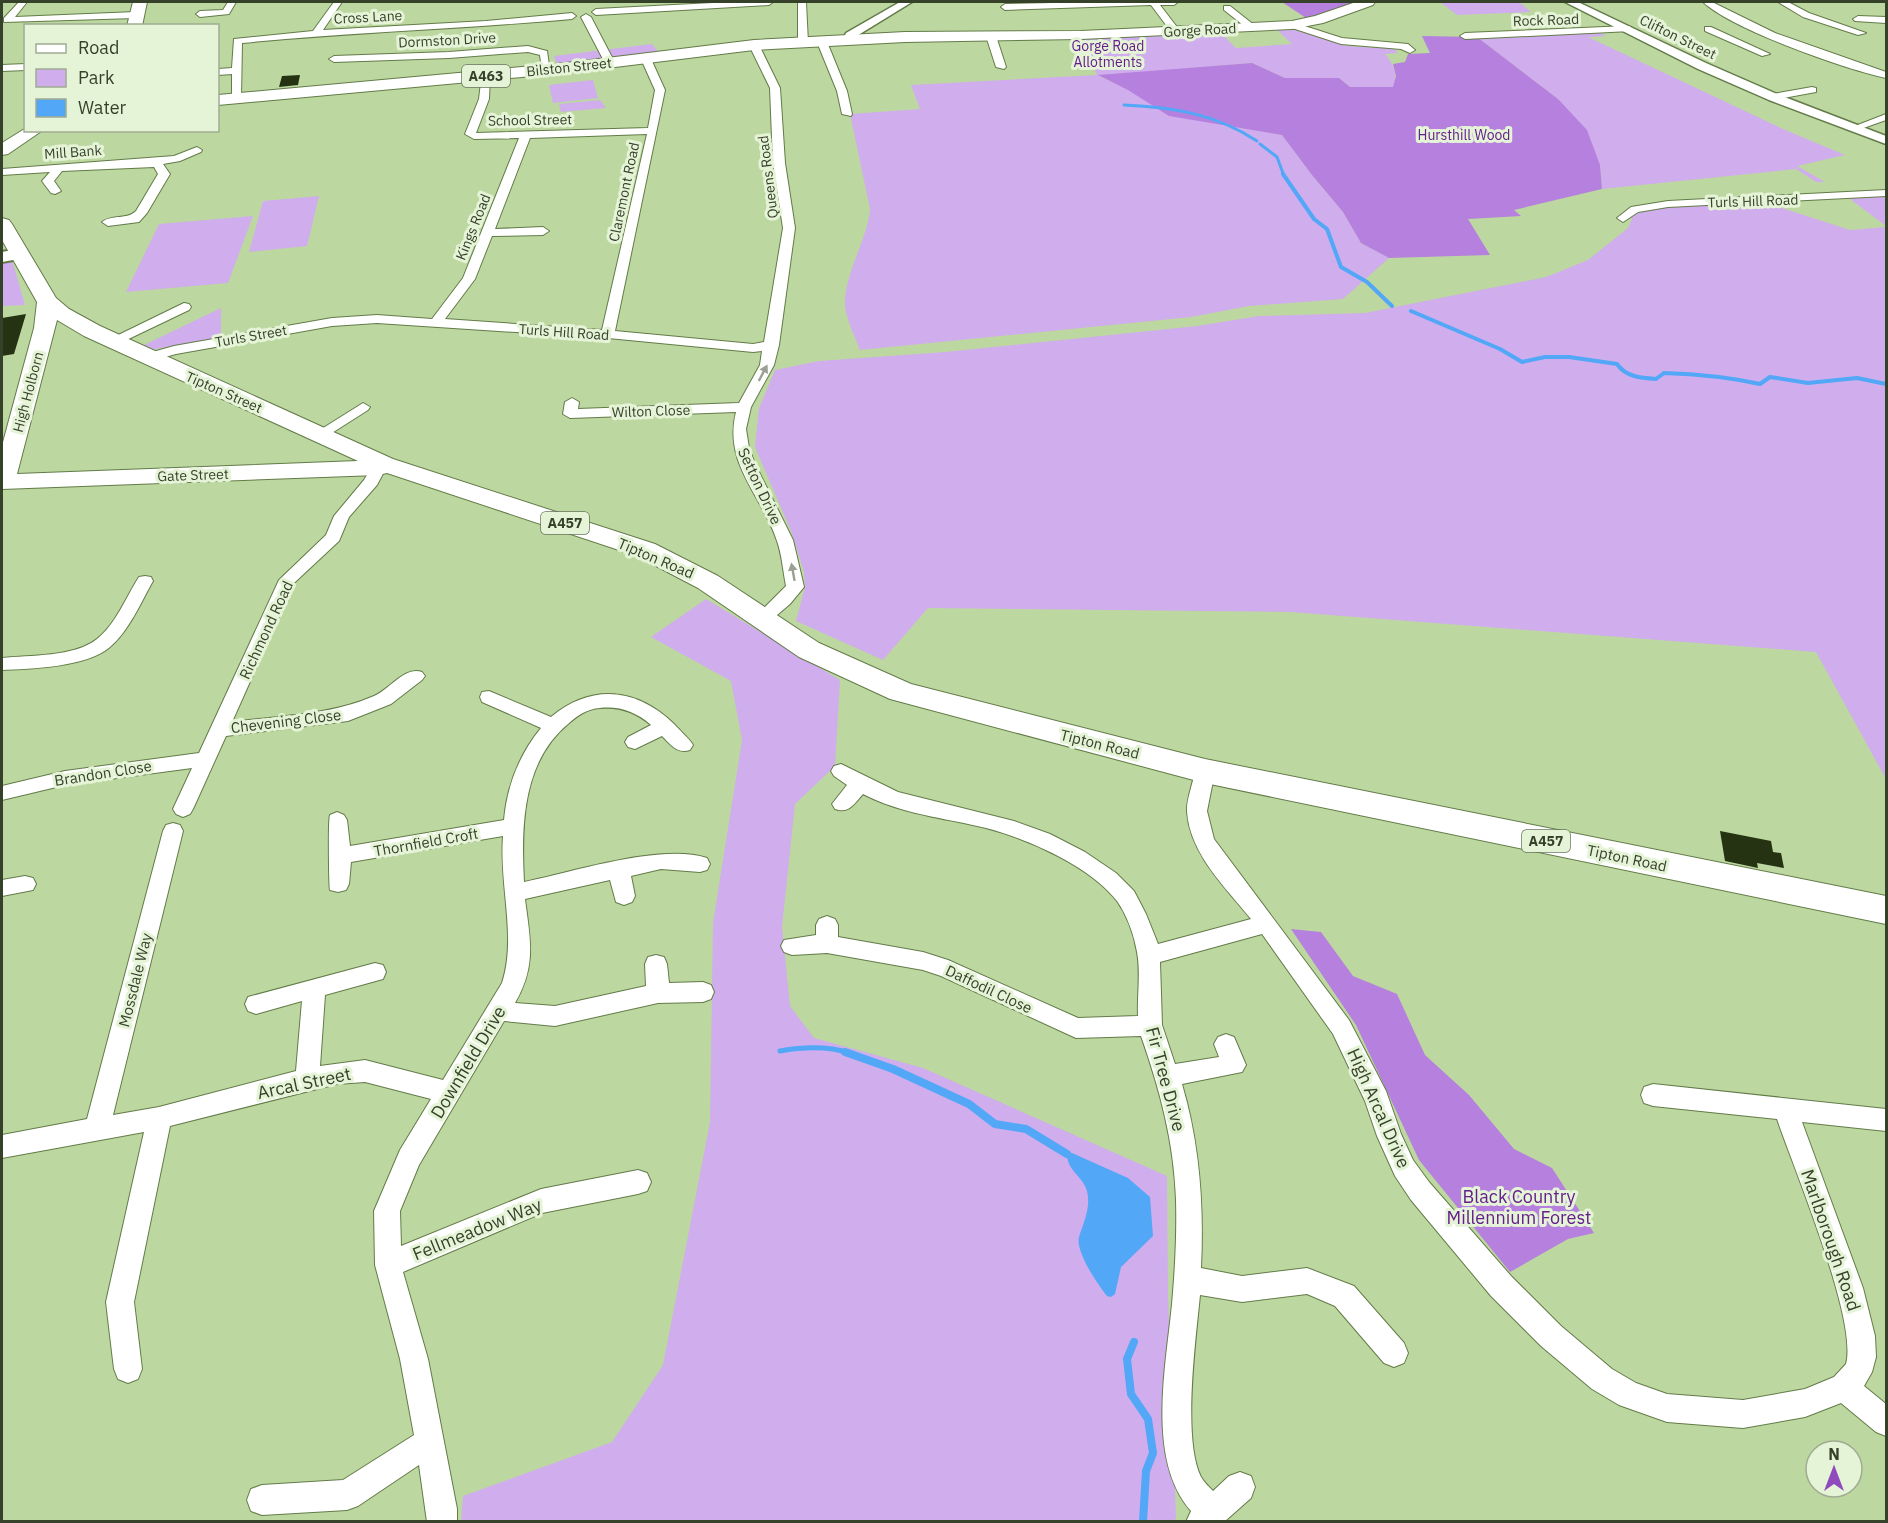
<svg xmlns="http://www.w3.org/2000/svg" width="1888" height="1523" font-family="'IBM Plex Sans',sans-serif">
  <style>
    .green { fill: #d0adec }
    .forest { fill: #b580de }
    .water { fill: #52a7f7 }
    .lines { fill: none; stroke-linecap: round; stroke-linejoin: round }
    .stream-far3 { stroke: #52a7f7; stroke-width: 3 }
    .stream-far2 { stroke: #52a7f7; stroke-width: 4 }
    .stream-far1 { stroke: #52a7f7; stroke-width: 5 }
    .stream { stroke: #52a7f7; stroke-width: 8 }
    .building { fill: #253312 }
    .minor-casing { stroke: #637b48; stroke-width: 2 }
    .tertiary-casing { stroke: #637b48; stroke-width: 3 }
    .secondary-casing { stroke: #637b48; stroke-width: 4 }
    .primary-casing { stroke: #637b48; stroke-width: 2 }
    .minor { fill: #fff; fill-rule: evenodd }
    .tertiary { fill: #fff; fill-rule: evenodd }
    .secondary { fill: #fff; fill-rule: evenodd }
    .primary { fill: #fff; fill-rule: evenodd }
    .oneway { fill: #9aa094 }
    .labels { text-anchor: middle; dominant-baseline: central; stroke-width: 6; stroke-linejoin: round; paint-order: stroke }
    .far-street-label { font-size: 14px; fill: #36412a; stroke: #e5f3d7 }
    .far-park-label { font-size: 14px; fill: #641e8d; stroke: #e5f3d7 }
    .shield { fill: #e5f3d7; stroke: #6a765e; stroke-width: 1.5 }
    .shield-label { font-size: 14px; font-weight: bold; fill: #36412a }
    .street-label { font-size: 15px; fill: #36412a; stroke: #e5f3d7 }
    .near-street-label { font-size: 18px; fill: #36412a; stroke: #e5f3d7 }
    .near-park-label { font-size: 18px; fill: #641e8d; stroke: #e5f3d7 }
  </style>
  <rect width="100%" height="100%" fill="#bcd8a0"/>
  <!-- green -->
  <path class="green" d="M1440,2H1519L1531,12L1457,15Z
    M1275,28H1288L1348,46L1394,49L1398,53L1385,54C1394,65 1397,72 1394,87H1350L1339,78H1285L1252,63L1099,76C1156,104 1220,122 1282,135L1312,175L1343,212L1361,243L1389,258L1343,299L1249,306L1191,317L860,350C855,337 846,319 845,305C844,274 868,238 870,209L850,114L920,109L911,85L1097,75L1079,37L1219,31L1236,48L1292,44Z
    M1600,33L1606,36L1588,37L1783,129L1845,155L1797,166L1825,182H1816L1796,169L1602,189L1600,165L1558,99L1477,37Z
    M652,44L660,54L557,65L554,56Z
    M593,80L598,98L553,103L549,85Z
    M600,100L606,108L561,112L559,104Z
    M1886,194V226L1850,199Z
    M319,196L307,246L249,252L263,201Z
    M1766,203L1850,230L1886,227V779L1816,652L1290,612L928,608L883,660L796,621L805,587L804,572L791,531L755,447L759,408L775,370L819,361L945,352L1197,326L1259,316L1365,313L1546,277L1588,260L1628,228L1632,219L1629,216C1672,201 1721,204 1766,203Z
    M253,216L228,283L126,292L159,224Z
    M2,260H12L25,305L2,306Z
    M221,308V337L150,350L142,346Z
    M706,599L840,680L835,766L795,804L782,927L790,1006L814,1038L923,1068L1167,1176L1168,1292L1176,1518L1173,1522H461L463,1496L612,1442L663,1365L710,1122L713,923L742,740L731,681L651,637Z"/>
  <!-- forest -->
  <path class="forest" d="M1282,2H1360L1309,20Z
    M1422,36L1477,37L1558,99L1587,130L1600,165L1602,189L1514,210L1521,216L1468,219L1490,255L1389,258L1361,243L1343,212L1312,175L1282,135L1169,116L1128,90L1098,75L1252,63L1285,78H1339L1350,87H1393L1396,76L1393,64L1405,62L1408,54L1430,53Z
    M1291,929L1321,932L1353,976L1397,994L1425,1055L1469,1095L1514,1149L1552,1168L1594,1233L1568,1239L1510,1272L1419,1160L1356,1025Z"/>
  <!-- water -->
  <path class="water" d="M1072,1153L1128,1178L1150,1197L1153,1236L1121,1267L1115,1294L1111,1297L1107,1296C1098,1285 1075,1251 1079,1237C1084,1221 1091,1207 1087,1191C1083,1176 1067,1171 1067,1154Z"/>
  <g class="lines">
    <!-- stream-far3 -->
    <path class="stream-far3" d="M1124,105C1173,107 1216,114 1257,141
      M1260,144L1277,157L1284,176"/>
    <!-- stream-far2 -->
    <path class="stream-far2" d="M1283,174L1314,219L1327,229L1341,267L1367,282L1392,306
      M1411,311L1500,349L1522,362L1545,357H1569L1617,364C1626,377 1641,378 1656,379L1664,373C1696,374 1728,377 1760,384L1770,377L1808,383L1857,378L1886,384"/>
    <!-- stream-far1 -->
    <path class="stream-far1" d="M780,1051C802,1047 828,1046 850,1053"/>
    <!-- stream -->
    <path class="stream" d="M845,1052L893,1069L969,1104L995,1124L1026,1129L1067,1154
      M1134,1342L1127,1359L1131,1394L1148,1419L1153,1453L1146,1471L1143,1522"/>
  </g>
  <!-- building -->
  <path class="building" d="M300,75L298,85L279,87L282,76Z
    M26,314L14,354L2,356V318Z
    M1720,831L1771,841L1773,852L1781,853L1784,868L1757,863L1758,868L1725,861Z"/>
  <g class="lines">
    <!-- minor casing -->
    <g class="minor-casing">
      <path id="minor" d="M19,2H27L15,17L136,12L140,15L136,18L4,22V18Z
        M228,2H236L229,14L200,17L196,14L200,11L223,10Z
        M334,2H342L323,30L486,21L572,13L576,16L572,19C462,29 352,32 242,43L241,98L232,100V74L218,75V69L232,68L234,39L313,31Z
        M732,2H773L769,5L596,15L592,12L596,9Z
        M798,2H806L808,43L803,46L798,43Z
        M1101,2H1178L1174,5H1160L1180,31L1172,33L1151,5L1005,10L1001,7L1005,4Z
        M1703,2H1712L1775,33L1886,72V78C1845,69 1733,30 1703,2Z
        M1778,2H1788L1809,13L1866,33L1858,35L1803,17Z
        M1224,6H1230L1254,25V29H1248L1224,10Z
        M586,14L591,17L615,63L613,65L605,63L581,17Z
        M1858,16L1886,17V23L1855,21L1853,19Z
        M1292,22L1342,38L1408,44L1415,50L1410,53L1401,49L1341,44L1289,27V23Z
        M1628,26L1631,27V31L1465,39L1460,36L1465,33Z
        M1705,27H1711L1770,54L1762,56L1705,31Z
        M988,34L996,36L1006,67L1004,69L996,67L986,36Z
        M822,39L827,42L847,91L852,114L851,116L842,114L837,91L817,42Z
        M751,43L759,45L780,88L785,163L795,228L779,345L774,365L751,407L746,429L749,448L755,464L793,540L804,587L790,604L770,621H758L755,617L786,586C783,571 782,555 777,541C762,495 723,464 736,412L570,418L563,414L565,402L572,398L579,402L578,409L739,403L760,365L762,351L753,352L608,338L377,323L332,326L176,354L147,362L140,358L142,355L174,346L332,318L377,315L432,319L463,278L519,138L474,139L465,134L479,99L482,74L490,76L489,99L476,133L648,128L655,90L641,59L646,56L651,59L665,90L615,331L753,344L764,342L783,228L773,163L770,88L749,45ZM647,134L602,330L445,319L475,279L492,236L543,235L549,231L543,227L495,229L530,138Z
        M528,46L547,51L550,72L542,70L540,55L528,52L449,58L334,62L329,59L334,56L449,52Z
        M26,64V70L2,71V65Z
        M1812,87L1816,88V92L1773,100L1768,97L1773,94Z
        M1886,114V120L1855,131L1850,128Z
        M197,147L202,150L201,152L180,161L163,164L170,174L147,213L139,222L108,226L102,222C112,214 127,220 136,211L158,174L154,167L62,171L54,181L61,191L55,194L51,193L42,181L50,172L2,175V169L174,156Z
        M1886,190V196L1668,207L1638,212L1623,222L1617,218L1631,207L1668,201Z
        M184,303L189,304L191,307L189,310L118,344L113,345L106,341Z
        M363,403L370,407L368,410L324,438H314L312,435Z
        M378,463L386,468L377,485L349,517L339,541L294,583L232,722C279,716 331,715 374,696C390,689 405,666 422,672L425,676L422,680L391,704L348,721L226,736L193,809L190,814L183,817L176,814L173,809L192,768L65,785L2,800V786L65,771L199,753L279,580L326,535L334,516L364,480L373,465Z
        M145,576L151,577L153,581C141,602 129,631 110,647C87,667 31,669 2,670V658C29,655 75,657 97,639C116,624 126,597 139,577Z
        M489,691L551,717C592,683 637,688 674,724C680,731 688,737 693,745L690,750C677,754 671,745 662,736L635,749L628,747L625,742L628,737L651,725C636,712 620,706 600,708C587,709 578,715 568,724C522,762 521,827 524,882C573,872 662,843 707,858L710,864L707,870L700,872L661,869L631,876L635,896L632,902L624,905L616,902L610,880L525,899C530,939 537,965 515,1003L555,1006L646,986L645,964L648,957L656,955L664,957L667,964L669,983L703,982L711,985L714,992L711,999L703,1002L658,1003L555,1026L504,1021L419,1165L400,1211L401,1246L541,1189L638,1170L647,1173L651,1182L647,1191L638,1194L542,1213L403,1272L428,1359L457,1509V1522H427L419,1465L358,1506L347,1510L262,1515L251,1511L247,1500L251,1489L262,1485L343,1480L414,1435L400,1359L375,1265L374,1211L400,1150L431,1099L365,1082L337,1084L170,1126L134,1302L142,1369L138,1379L128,1383L118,1379L114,1369L106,1302L144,1132L2,1158V1135L87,1119L163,831L166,825L173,823L180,825L183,831L113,1115L159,1107L296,1071L302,1001L256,1014L248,1011L245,1004L248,997L375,963L383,965L386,972L383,979L325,995L320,1066L365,1060L443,1080L502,983C517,937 499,886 503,836L351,862L349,884L346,890L338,892L330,890C329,886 328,818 330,815L337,812L344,815L347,820L350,846L504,820C507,786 519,755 541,728L482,702L480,697L482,692Z
        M841,764L898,792L1014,821L1050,834L1085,852L1116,873L1134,891L1146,914L1158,944L1251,919C1226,888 1190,854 1187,812C1186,800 1193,784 1195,771L1198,766L1205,764L1212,766L1215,771L1207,811L1214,839L1349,1020L1386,1091L1401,1134L1413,1160L1429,1182L1511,1276L1561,1326L1612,1369L1636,1383L1667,1394L1743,1400L1805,1389L1834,1377L1846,1364C1858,1320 1794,1169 1777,1119L1653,1106L1644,1103L1641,1095L1644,1087L1653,1084L1886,1109V1131L1802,1122L1863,1288L1875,1336L1876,1357L1872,1372L1864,1386L1886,1404V1436L1876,1432L1841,1403L1805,1417L1743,1428L1667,1422L1619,1405L1592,1389L1541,1346L1491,1296L1411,1200L1395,1176L1377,1136L1365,1101L1333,1034L1262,934L1160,962L1162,1025L1175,1064L1219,1057L1214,1044L1218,1037L1226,1034L1234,1037L1246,1065L1242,1072L1182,1084C1200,1145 1204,1206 1201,1268L1242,1276L1307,1268L1354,1286L1404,1343L1408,1353L1404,1363L1394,1367L1384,1363L1335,1306L1307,1294L1242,1302L1200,1295C1196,1338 1182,1439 1201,1477C1204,1482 1209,1487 1213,1491L1229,1476L1240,1472L1251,1476L1255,1487L1251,1498L1224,1522H1186L1191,1511C1146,1460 1166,1366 1172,1304C1175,1270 1177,1235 1176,1200C1174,1142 1160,1090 1141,1036L1076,1038L941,976L923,970L827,953L792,955L784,952L781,946L784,940L816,935V925L819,919L827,916L835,919L838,925V937L923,952L948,960L1078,1018L1138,1016C1137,995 1141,973 1137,952C1134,935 1127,915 1117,901C1090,866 1028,839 986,828C945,818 901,814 863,794C854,804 849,814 835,809L832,804L847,785L834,776L831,771L834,766Z
        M25,876L33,878L36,884L33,890L2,896V880Z"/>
    </g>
    <!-- tertiary casing -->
    <g class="tertiary-casing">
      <path id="tertiary" d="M900,2H912L855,37L853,42H845L843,40L846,33Z
        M1565,2H1578L1706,63L1777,94L1886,136V144L1769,100L1698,69Z"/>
    </g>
    <!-- secondary casing -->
    <g class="secondary-casing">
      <path id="secondary" d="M18,249L24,250L27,254L24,258L2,262V252Z"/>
    </g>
    <!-- primary casing -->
    <g class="primary-casing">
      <path id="primary" d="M133,2H147L142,26H127Z
        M1356,2H1375L1373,5L1323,23L1292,29L1081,39L905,42L754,50L566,73L218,105V95L566,63L754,40L905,32L1081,31L1292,21L1315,16Z
        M26,128V130H43L8,154L2,155V143Z
        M2,218L9,220L12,224L56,298L69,309L100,326L393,459L655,544L718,576L819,643L911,684L1205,759L1886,896V924L1205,783L890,699L799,657L698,588L637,556L387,473L378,475L2,489V446L34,328L37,302L2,240ZM57,320L84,336L358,461L17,474Z"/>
    </g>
    <!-- minor -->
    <use href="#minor" class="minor"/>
    <!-- tertiary -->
    <use href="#tertiary" class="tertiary"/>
    <!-- secondary -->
    <use href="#secondary" class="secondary"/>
    <!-- primary -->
    <use href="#primary" class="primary"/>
  </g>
  <!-- one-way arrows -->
  <defs><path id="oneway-solid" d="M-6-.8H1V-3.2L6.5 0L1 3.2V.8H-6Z" transform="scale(1.5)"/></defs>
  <g class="oneway">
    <use href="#oneway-solid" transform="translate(763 373) rotate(-62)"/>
    <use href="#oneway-solid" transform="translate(793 572) rotate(-100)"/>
  </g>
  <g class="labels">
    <!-- far-street labels -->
    <g class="far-street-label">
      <text transform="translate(368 17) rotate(-3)">Cross Lane</text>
      <text transform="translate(1546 20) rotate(-2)">Rock Road</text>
      <text transform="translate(1200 30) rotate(-3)">Gorge Road</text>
      <text transform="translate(1678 37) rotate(26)">Clifton Street</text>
      <text transform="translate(447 40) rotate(-3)">Dormston Drive</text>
      <text transform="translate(569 67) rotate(-6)">Bilston Street</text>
      <text transform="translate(530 120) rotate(-1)">School Street</text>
      <text transform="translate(73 152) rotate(-4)">Mill Bank</text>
      <text transform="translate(768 177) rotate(-97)">Queens Road</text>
      <text transform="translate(624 192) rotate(-78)">Claremont Road</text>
      <text transform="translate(1753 201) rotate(-2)">Turls Hill Road</text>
      <text transform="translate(473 227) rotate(-68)">Kings Road</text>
      <text transform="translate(564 332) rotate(4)">Turls Hill Road</text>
      <text transform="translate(251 336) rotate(-10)">Turls Street</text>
      <text transform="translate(28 392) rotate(-75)">High Holborn</text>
      <text transform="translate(224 392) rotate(24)">Tipton Street</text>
      <text transform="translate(651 411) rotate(-2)">Wilton Close</text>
      <text transform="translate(193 475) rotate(-2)">Gate Street</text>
    </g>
    <!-- far-park labels -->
    <g class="far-park-label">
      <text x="1108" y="46">Gorge Road<tspan x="1108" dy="16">Allotments</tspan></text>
      <text x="1464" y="135">Hursthill Wood</text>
    </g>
    <!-- shield labels -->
    <g class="shield">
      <rect x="462" y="65" width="48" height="22" rx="4.5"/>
      <rect x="541" y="512" width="48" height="22" rx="4.5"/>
      <rect x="1522" y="830" width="48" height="22" rx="4.5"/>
    </g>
    <g class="shield-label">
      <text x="486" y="76">A463</text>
      <text x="565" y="523">A457</text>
      <text x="1546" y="841">A457</text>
    </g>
    <!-- street labels -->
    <g class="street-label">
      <text transform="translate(760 486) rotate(65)">Setton Drive</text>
      <text transform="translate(656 558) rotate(23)">Tipton Road</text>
      <text transform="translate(266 630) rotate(-65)">Richmond Road</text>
      <text transform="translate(286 721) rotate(-7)">Chevening Close</text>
      <text transform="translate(1100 744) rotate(14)">Tipton Road</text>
      <text transform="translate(103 773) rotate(-9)">Brandon Close</text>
      <text transform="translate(426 842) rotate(-10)">Thornfield Croft</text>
      <text transform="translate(1627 858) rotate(12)">Tipton Road</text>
      <text transform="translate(135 980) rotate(-76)">Mossdale Way</text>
      <text transform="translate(989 989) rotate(25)">Daffodil Close</text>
    </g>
    <!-- near-street labels -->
    <g class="near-street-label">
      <text transform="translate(468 1062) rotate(-59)">Downfield Drive</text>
      <text transform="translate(1166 1079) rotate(75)">Fir Tree Drive</text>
      <text transform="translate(304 1083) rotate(-12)">Arcal Street</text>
      <text transform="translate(1379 1108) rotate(66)">High Arcal Drive</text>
      <text transform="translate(477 1229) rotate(-22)">Fellmeadow Way</text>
      <text transform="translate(1831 1240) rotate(71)">Marlborough Road</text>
    </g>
    <!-- near-park labels -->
    <g class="near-park-label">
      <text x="1519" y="1196">Black Country<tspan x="1519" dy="21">Millennium Forest</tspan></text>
    </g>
  </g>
  <!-- border -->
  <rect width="1888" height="1523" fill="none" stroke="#36412a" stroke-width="6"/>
  <!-- legend -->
  <rect x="24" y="24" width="195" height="108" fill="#e5f3d7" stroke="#9fac92" stroke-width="1.5"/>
  <rect x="36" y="44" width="30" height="9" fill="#ffffff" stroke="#9fac92" stroke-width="1.5"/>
  <text x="78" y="54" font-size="18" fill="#36412a">Road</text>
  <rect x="36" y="69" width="30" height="18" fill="#d0adec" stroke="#9fac92" stroke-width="1.5"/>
  <text x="78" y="84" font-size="18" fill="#36412a">Park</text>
  <rect x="36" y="99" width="30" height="18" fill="#52a7f7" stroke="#9fac92" stroke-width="1.5"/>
  <text x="78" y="114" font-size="18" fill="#36412a">Water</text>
  <!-- north arrow -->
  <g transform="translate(1834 1469)"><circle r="28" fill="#e5f3d7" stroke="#9fac92" stroke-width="1.5"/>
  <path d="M0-4.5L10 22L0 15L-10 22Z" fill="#8f4abd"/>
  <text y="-9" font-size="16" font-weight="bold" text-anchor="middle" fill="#36412a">N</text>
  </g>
</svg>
